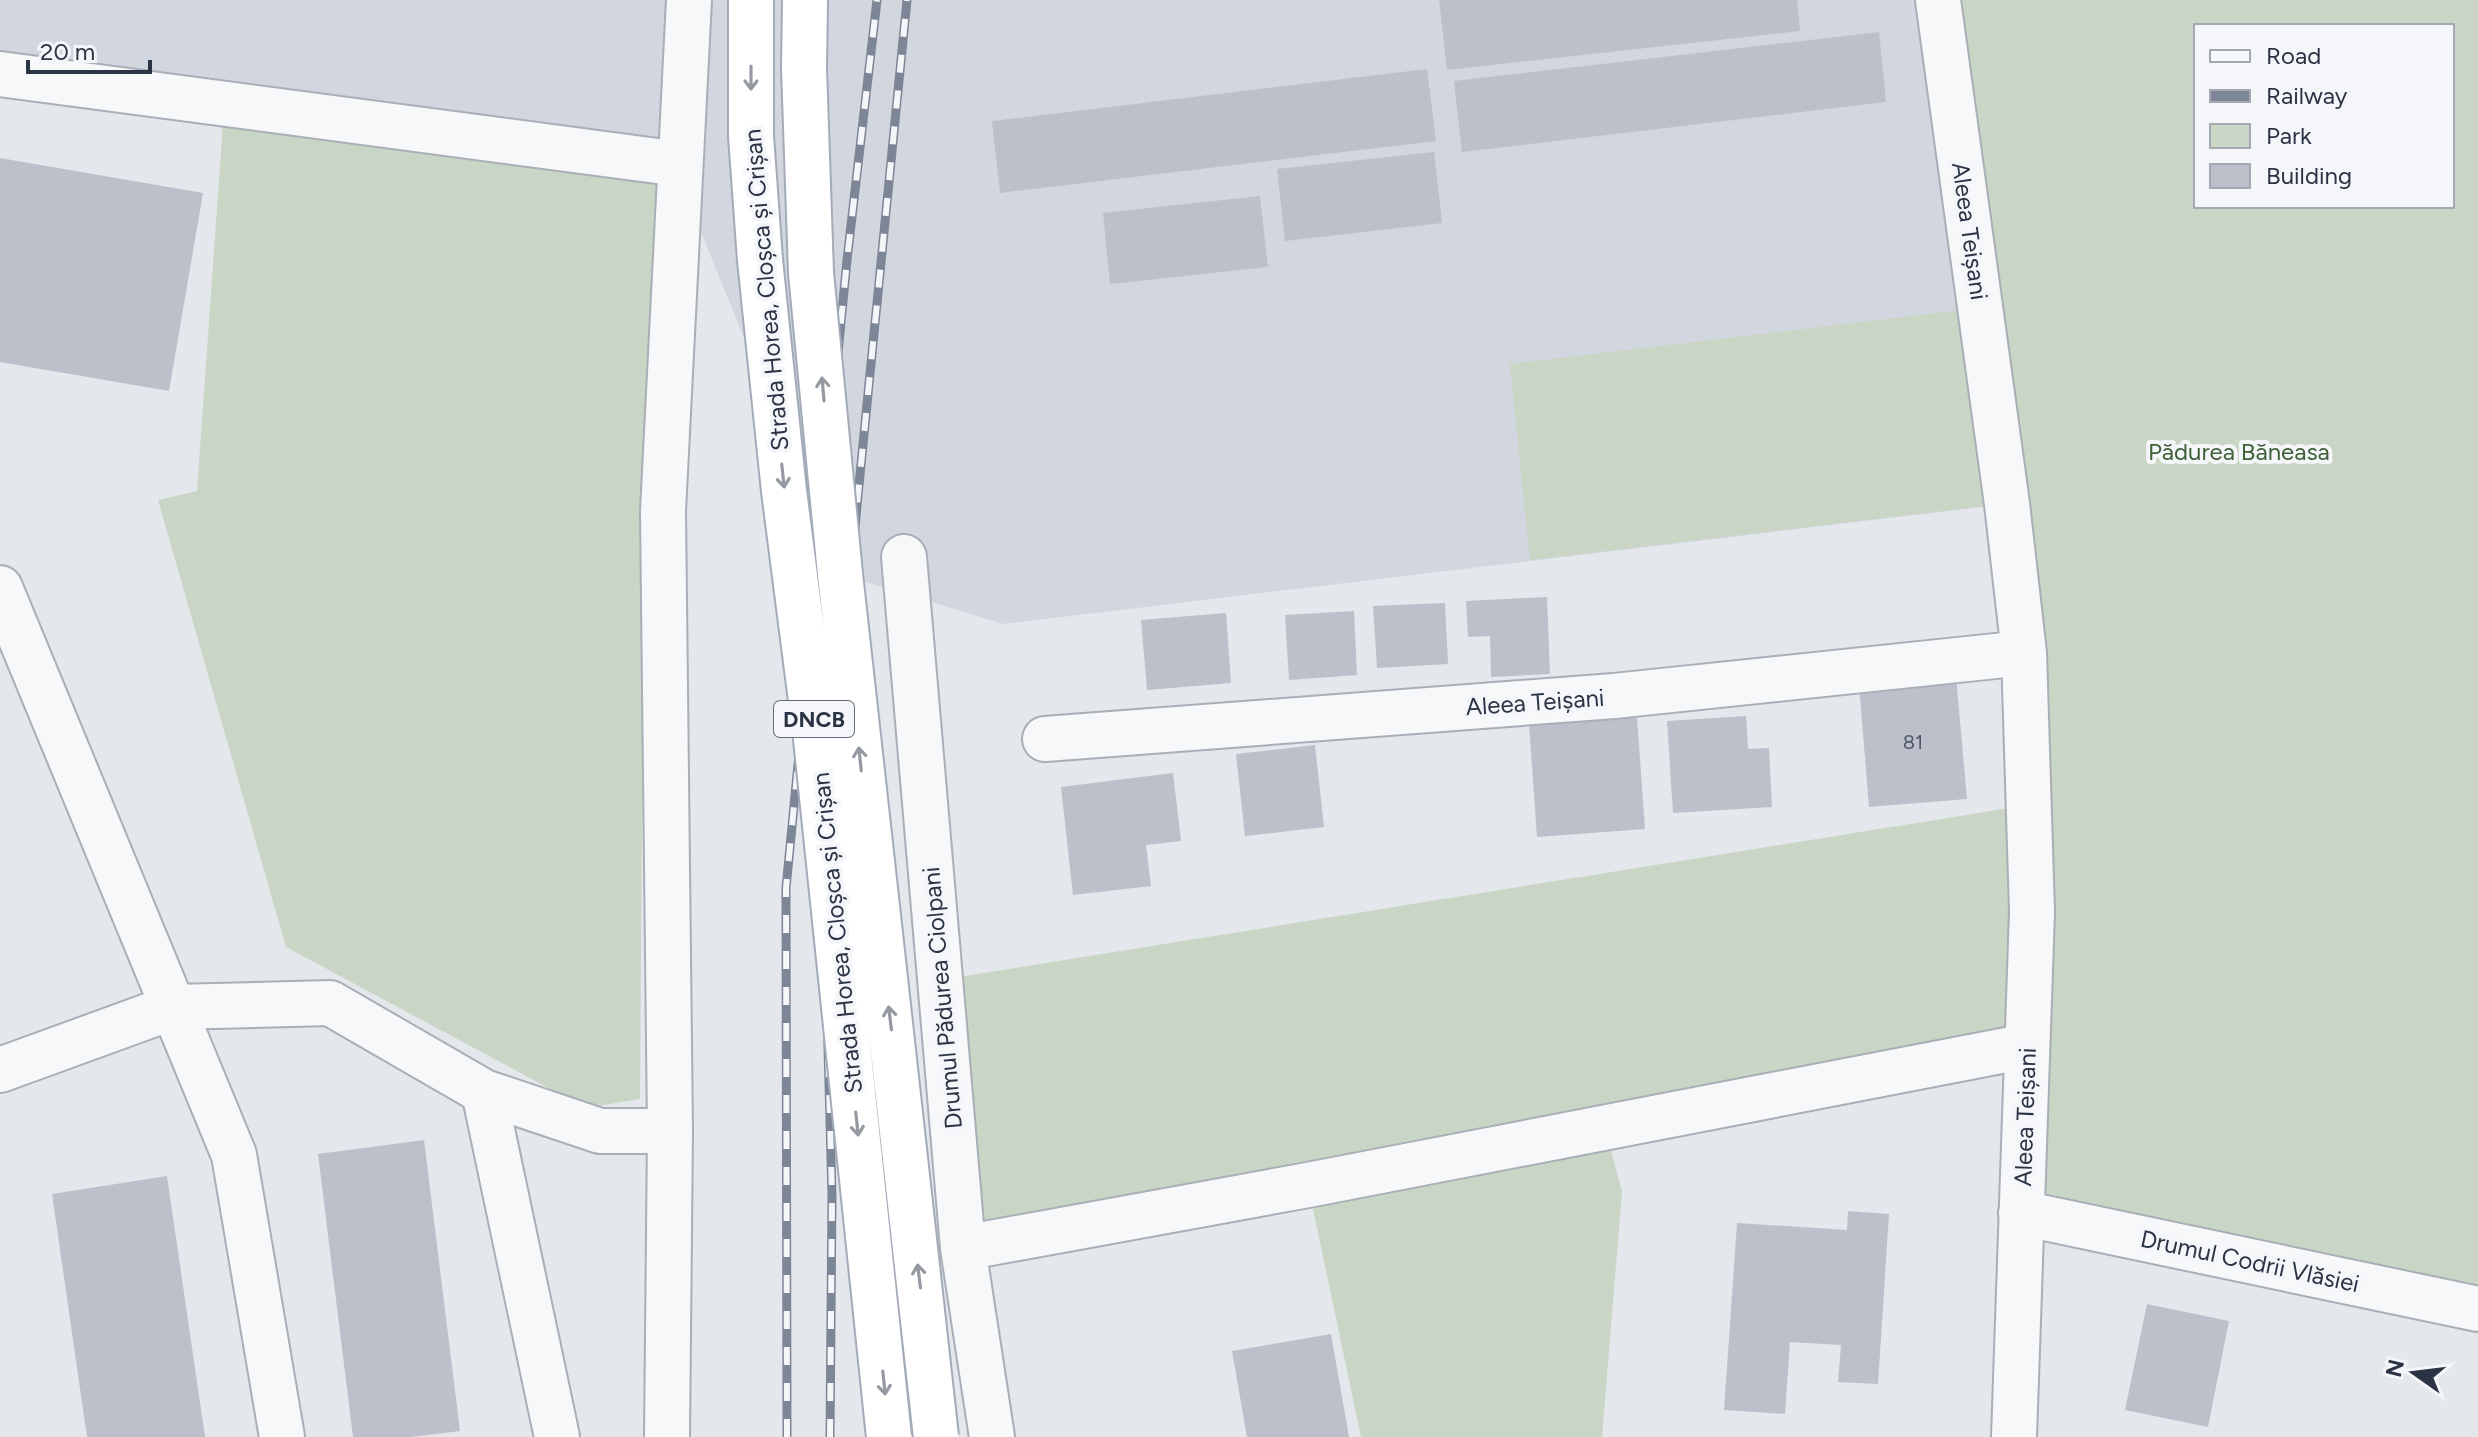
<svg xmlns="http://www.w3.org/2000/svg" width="2478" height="1437" font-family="Figtree,sans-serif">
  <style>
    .built { fill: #d2d6de }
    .green { fill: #c9d6c5; fill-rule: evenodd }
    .building { fill: #bbc0ca }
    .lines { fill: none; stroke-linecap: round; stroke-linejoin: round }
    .minor-casing { stroke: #a9aeb7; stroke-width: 48 }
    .minor { stroke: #f7f8fa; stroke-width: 44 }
    .rail-casing { stroke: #7d8696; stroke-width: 9 }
    .rail { stroke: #f4f6f9; stroke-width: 6; stroke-dasharray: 18; stroke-linecap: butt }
    .major-bridge-casing { stroke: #a3abb8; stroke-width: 48; stroke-linecap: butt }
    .major-bridge { stroke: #fff; stroke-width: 44 }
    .oneway { stroke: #959aa2 }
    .labels { text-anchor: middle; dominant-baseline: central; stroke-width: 8; stroke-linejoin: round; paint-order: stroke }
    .number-label { font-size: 20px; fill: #4f5766 }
    .shield { fill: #f4f6f9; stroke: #676e7b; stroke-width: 2 }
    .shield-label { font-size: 22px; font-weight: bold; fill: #2b3445 }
    .street-label { font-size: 24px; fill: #2b3445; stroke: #f4f6f9 }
    .park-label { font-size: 24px; fill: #3f6138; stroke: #f4f6f9 }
  </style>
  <rect width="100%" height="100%" fill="#e4e7ec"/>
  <!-- built -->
  <path class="built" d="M0,0H1938L2007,504L1003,624L840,574L692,210L0,61Z"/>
  <!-- green -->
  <path class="green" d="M1937,0H2478V1309L2021,1213L2032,912ZM2196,26H2452V206H2196Z
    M225,95L653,151L663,187L643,644L640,1099L598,1106L554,1091L286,947L158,500L197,491Z
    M1970,309L1994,505L1530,560L1510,364Z
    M2010,808L2011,1050L1605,1128L1622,1192L1602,1437H1361L1308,1185L963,1248L940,980Z"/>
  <!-- building -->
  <path class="building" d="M1439,0H1797L1800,31L1447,70Z
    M1879,32L1886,102L1462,152L1454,81Z
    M1427,69L1436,141L1000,193L992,121Z
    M1434,152L1442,223L1285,241L1277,169Z
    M0,158L203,193L169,391L0,362Z
    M1260,196L1268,267L1110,284L1103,213Z
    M1547,597L1550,674L1491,677L1490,636L1468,637L1466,601Z
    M1445,603L1448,664L1377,668L1373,606Z
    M1354,611L1357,675L1289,680L1285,615Z
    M1226,613L1231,683L1147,690L1141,620Z
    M1956,676L1967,799L1869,807L1859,684Z
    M1746,716L1748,749L1769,748L1772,807L1673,813L1667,721Z
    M1637,717L1645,829L1537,837L1529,724Z
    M1315,745L1324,827L1245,836L1236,754Z
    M1173,773L1181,841L1146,845L1151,886L1073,895L1061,787Z
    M424,1140L460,1431L411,1437H353L318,1154Z
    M167,1176L205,1437H87L52,1194Z
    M1848,1211L1889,1214L1878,1384L1838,1382L1841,1345L1790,1342L1785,1414L1724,1410L1737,1223L1847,1230Z
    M2147,1304L2229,1321L2208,1427L2125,1410Z
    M1331,1334L1349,1437H1247L1232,1351Z"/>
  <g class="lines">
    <!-- minor casing -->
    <g class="minor-casing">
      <path id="minor" d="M1938,0L2007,504L2024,653L2032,912L2014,1437
        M0,74L680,164
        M904,557L963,1248L992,1437
        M0,588L234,1155L282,1437
        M1045,739L1614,696L2024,653
        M0,1070L173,1007L330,1003L484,1092L600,1131H670
        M484,1092L557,1437
        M2021,1213L2478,1309
        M963,1248L1308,1185L2027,1046
        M667,1437L670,1131L663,511L689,0"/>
    </g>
    <!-- minor -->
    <use href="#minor" class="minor"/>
    <!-- rail casing -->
    <g class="rail-casing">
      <path id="rail" d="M787,1437L786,888L847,260L877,0
        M830,1437L832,1195L824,898L857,505L907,0"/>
    </g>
    <!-- rail -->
    <use href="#rail" class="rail"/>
    <!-- major-bridge casing -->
    <g class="major-bridge-casing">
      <path id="major-bridge" d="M751,0V136L760,260L784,491L816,739L889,1437
        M805,0L804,68L811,273L840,574L936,1437"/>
    </g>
    <!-- major-bridge -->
    <use href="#major-bridge" class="major-bridge"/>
  </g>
  <!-- one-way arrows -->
  <defs><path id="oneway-shaft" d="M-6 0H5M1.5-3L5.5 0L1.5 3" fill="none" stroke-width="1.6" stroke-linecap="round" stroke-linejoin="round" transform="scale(2)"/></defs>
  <g class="oneway">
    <use href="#oneway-shaft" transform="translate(751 78) rotate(90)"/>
    <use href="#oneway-shaft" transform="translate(823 389) rotate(-95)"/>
    <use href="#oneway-shaft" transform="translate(783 476) rotate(84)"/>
    <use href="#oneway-shaft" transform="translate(860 759) rotate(-96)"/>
    <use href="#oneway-shaft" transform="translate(890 1018) rotate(-97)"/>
    <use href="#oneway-shaft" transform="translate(857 1124) rotate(84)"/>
    <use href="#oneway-shaft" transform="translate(919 1276) rotate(-97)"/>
    <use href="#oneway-shaft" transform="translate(884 1383) rotate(84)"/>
  </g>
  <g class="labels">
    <!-- number labels -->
    <g class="number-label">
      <text x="1913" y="742">81</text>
    </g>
    <!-- shield labels -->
    <rect class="shield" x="774" y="701" width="80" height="36" rx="6"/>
    <g class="shield-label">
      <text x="814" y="719">DNCB</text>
    </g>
    <!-- street labels -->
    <g class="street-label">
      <text transform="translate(1970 231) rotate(82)">Aleea Teișani</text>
      <text transform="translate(766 290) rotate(-95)">Strada Horea, Cloșca și Crișan</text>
      <text transform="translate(1535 702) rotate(-4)">Aleea Teișani</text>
      <text transform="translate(837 933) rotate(-96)">Strada Horea, Cloșca și Crișan</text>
      <text transform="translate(942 998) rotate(-95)">Drumul Pădurea Ciolpani</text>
      <text transform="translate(2025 1117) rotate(-88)">Aleea Teișani</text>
      <text transform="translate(2250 1261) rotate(12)">Drumul Codrii Vlăsiei</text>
    </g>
    <!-- park labels -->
    <g class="park-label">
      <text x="2239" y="451">Pădurea Băneasa</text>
    </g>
  </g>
  <!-- legend -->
  <rect x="2194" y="24" width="260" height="184" fill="#f4f6f9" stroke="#a4a8b1" stroke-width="2"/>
  <rect x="2210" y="50" width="40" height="12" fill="#f7f8fa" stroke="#a4a8b1" stroke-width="2"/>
  <text x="2266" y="64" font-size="24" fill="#2b3445">Road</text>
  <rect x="2210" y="90" width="40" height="12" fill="#7d8696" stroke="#a4a8b1" stroke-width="2"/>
  <text x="2266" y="104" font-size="24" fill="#2b3445">Railway</text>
  <rect x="2210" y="124" width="40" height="24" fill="#c9d6c5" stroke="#a4a8b1" stroke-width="2"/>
  <text x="2266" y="144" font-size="24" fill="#2b3445">Park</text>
  <rect x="2210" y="164" width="40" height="24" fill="#bbc0ca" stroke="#a4a8b1" stroke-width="2"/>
  <text x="2266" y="184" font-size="24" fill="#2b3445">Building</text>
  <!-- north arrow -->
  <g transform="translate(2414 1373) rotate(284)" stroke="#f4f6f9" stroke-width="6" paint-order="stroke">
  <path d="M0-6L14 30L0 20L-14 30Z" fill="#2b3445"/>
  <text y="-12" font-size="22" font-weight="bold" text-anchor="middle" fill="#2b3445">N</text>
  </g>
  <!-- scale -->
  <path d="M28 60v12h122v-12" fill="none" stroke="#2b3445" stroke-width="4"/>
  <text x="40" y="60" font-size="24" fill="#2b3445" stroke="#f4f6f9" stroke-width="6" paint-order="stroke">20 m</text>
</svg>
